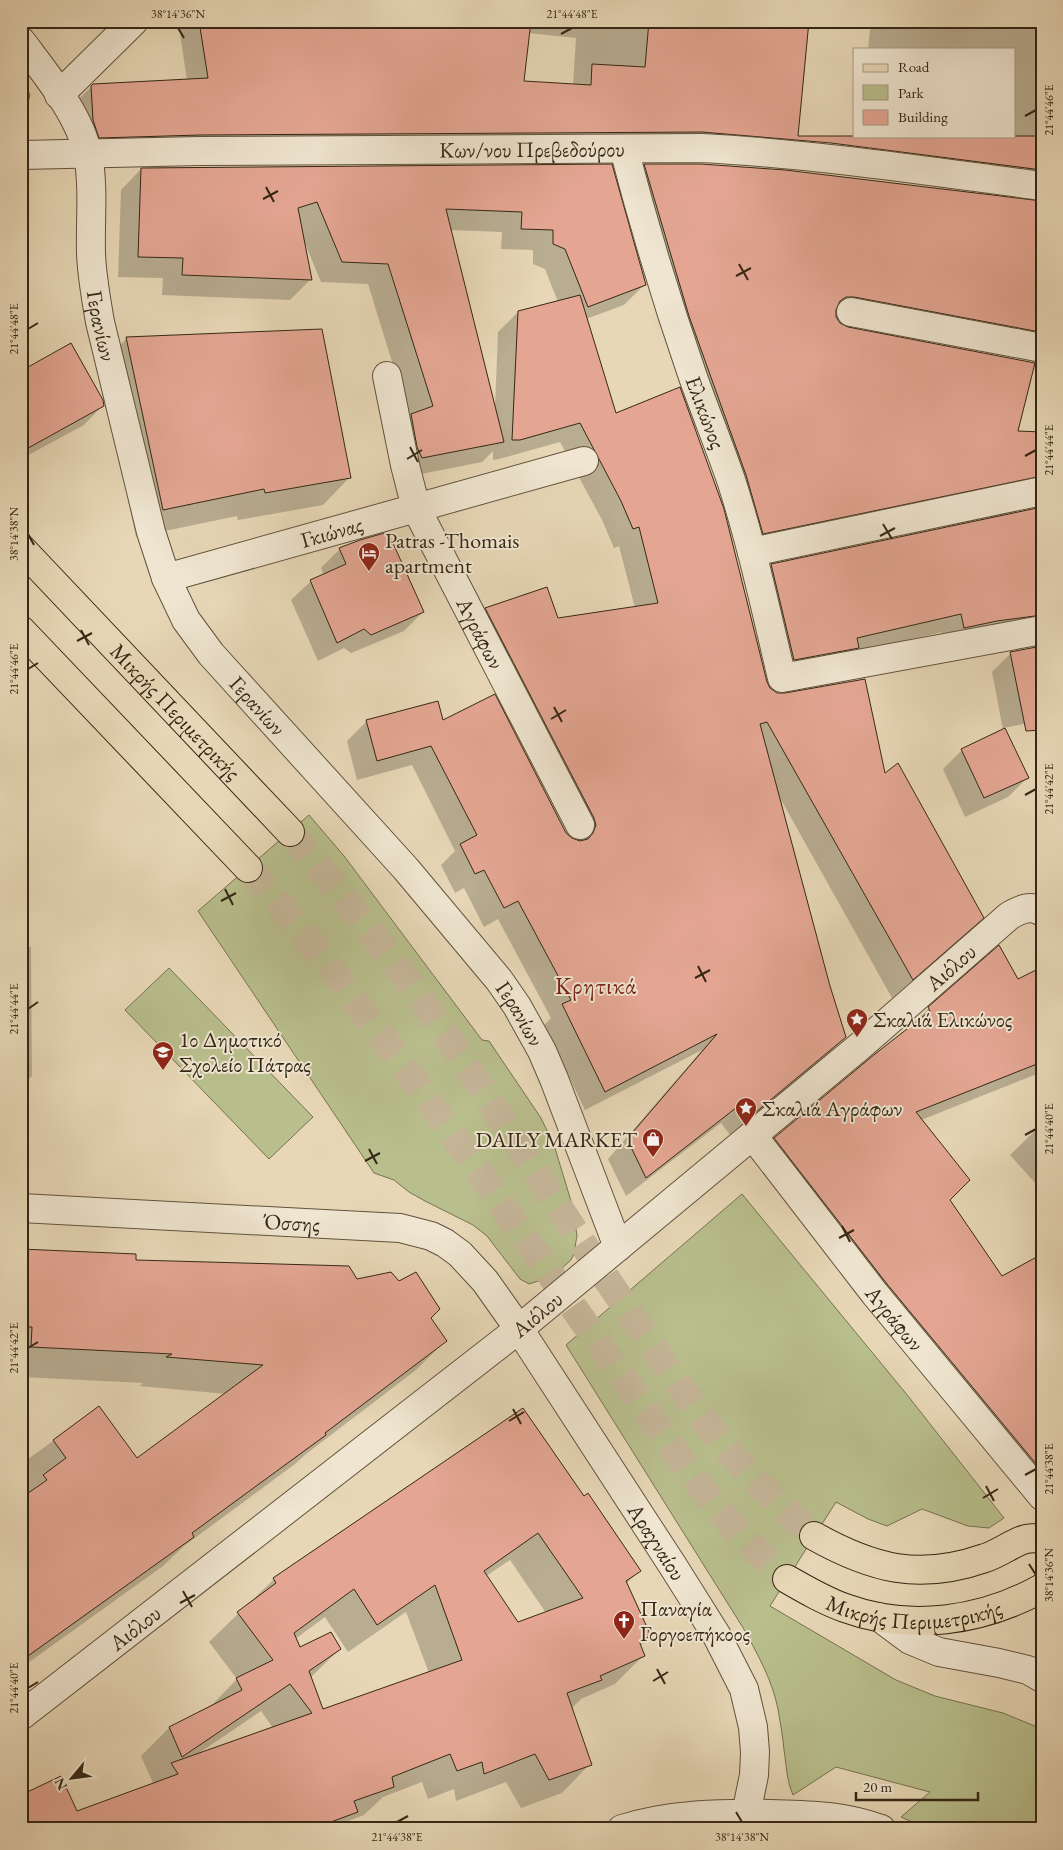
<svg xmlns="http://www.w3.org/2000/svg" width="1063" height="1850" font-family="'EB Garamond',serif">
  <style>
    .green { fill: #b8be8c; stroke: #767250 }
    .shadow { fill: #0003; fill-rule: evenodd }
    .building { fill: #e4a693; stroke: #352715; fill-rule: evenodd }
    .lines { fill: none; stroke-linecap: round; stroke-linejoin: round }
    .primary-tunnel { stroke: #c3b496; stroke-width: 28; stroke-dasharray: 28 14; stroke-linecap: butt }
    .minor-casing { stroke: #62533d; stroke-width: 30 }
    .tertiary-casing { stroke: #62533d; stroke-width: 30 }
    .primary-casing { stroke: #352715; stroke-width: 30 }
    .minor { stroke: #efe5d0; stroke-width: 28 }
    .tertiary { stroke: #efe5d0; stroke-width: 28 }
    .primary { stroke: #e7d7b6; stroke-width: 28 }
    .ticks { fill: none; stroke: #352715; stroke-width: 2 }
    .labels { text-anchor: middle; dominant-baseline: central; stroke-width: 4; stroke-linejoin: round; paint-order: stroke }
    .street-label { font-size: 22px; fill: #352715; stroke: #efe5d0 }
    .poi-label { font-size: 22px; fill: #352715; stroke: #efe5d0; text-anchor: start }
    .neighbourhood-label { font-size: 24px; letter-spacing: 1px; fill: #7a1f14; stroke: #efe5d0 }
    .neatline { fill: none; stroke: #352715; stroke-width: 2 }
    .ticks-label { font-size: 12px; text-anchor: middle; fill: #352715 }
  </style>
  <rect width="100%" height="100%" fill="#e7d7b6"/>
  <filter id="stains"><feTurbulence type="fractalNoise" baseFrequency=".004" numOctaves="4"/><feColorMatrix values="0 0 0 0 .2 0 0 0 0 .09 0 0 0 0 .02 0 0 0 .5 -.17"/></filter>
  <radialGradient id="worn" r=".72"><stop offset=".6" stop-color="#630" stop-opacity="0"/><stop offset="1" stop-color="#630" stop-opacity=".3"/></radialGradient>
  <!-- green -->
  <path class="green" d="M21,82L30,94L25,117H21Z
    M309,815L344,856L482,1040L489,1041L541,1118L554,1145L571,1201L577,1235L574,1254L571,1260L560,1270L544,1279L529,1284L520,1279L487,1236L473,1225L425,1201L409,1192L394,1180L374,1173L198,911Z
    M169,968L313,1117L269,1159L125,1010Z
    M742,1194L908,1396L1004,1518L989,1528L968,1526L922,1509L887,1526L868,1519L836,1502L770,1606L896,1680L935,1696L1003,1713L1042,1729V1829H927L901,1817L930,1792L836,1767L793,1795C786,1778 787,1768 784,1750C783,1737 780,1722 778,1709C772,1680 759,1657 745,1631L566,1345Z"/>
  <!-- shadow -->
  <path class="shadow" d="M178,21H807L788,138L769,157L81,156L72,106L93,85L187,80ZM528,33L576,38L573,85L522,83Z
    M871,21H1041L1042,170L1023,189L906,173L909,136H1014V49H868Z
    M611,165L645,284L624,305L586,319L615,415L769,689L884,775L982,917L962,937L892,998L780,798L829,987L845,1037L825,1057L730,1135L721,1123L626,1196L608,1159L702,1050L585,1110L544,1025L551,1018L498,919L484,927L464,888L455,893L441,865L455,851L412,765L357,780L347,741L366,722H442L575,841L466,629L486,609L557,619L635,608L619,546L614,548L602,520L560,442L499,459L493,460V451L482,462L401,478L391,435L409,417L368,284L321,282L304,241L311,279L290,300L162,295L163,278L118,277L121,190L141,169ZM450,230L502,232L501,249L533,250V264L545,269L558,302L518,312L498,332L495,407Z
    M645,165L1042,208V361L1025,352L834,316L840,324L1017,432L1042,434V720L1004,728L1027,778L1008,797L965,817L943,769L962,750L1003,730L992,672L1011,653L1039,648L1034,639L945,647L942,632L852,653L775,679L752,585L772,565L1038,509L1035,500L744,552L625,184Z
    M127,338L350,477L323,505L238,520L237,516L136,537L99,366Z
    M21,373L103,405L84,425L21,459Z
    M340,549L423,612L404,631L351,653L344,648L318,661L291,600L311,581L324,575L321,568Z
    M21,947H31L32,1076L21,1087Z
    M1042,968V1072L921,1120L949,1200L1001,1278L1042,1256V1478L756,1158L775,1139L910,1027L929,1008L1017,981Z
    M1042,1124V1179L1036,1184L1010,1155Z
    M21,1250L356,1280L445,1341L416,1370L306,1454L295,1464L184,1546L163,1566L21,1668V1464L99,1408L136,1460L227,1394L139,1386L143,1383L21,1377Z
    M584,1498L639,1571L626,1584L650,1635L640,1646L644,1655L615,1684L581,1699L571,1709L590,1764L562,1793L521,1808L506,1782L456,1801L454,1789L428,1799L422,1782L383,1797L364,1815L346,1822L339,1829H21L77,1812L150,1785L153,1783L141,1756L169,1728L209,1708L237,1679L209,1642L274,1579ZM510,1560L546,1613L517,1623L486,1576ZM406,1612L429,1673L322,1711L310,1678L340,1649H299L295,1639L325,1617L348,1652ZM261,1711L273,1728L199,1753Z"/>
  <!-- building -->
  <path class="building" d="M199,21H531L524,81L591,85L592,64L645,67L649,21H809L798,136H1042V170L831,143L702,132L200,135L99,138L93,120L91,86L93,84L208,78Z
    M612,164L646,285L588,307L565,249L553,244V230L521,229L522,212L446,209L504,442L422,458L417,447L411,414L433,406L388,264L342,262L317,202L298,208L312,280L182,275L183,258L138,257L141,168Z
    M644,164H701L785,170L1042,201V322L1040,332L854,297H846L840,301L836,310V317L840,323L848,327L1035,363L1018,431L1042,432V476L763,534L746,475L689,316Z
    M580,295L616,413L680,387L724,509L767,682L770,688L777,693H785L865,679L885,773L898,763L984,918L913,980L767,722L760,724L830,986L846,1037L750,1117L741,1104L646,1178L627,1139L717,1034L605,1092L562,1004L571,1000L518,901L504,908L484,870L475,874L460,844L477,835L431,746L377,761L366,720L438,701L443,720L495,694L566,833L572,838L580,841L588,839L593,833L596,825L594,818L485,608L547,587L558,618L658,603L639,527L633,529L621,501L580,423L520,440H512L518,311Z
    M322,329L351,478L265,493L264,489L163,510L126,337Z
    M71,343L103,400L104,406L21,452V371Z
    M1042,507V615L997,621L964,628L961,614L857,638L859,648L794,660L771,564Z
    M388,532L424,612L371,635L364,629L337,643L310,580L346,564L339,548L360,540Z
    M1042,646V730L1026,731L1010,652Z
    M1005,728L1029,778L984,798L961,749Z
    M999,945L1018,979L1042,967V1062L916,1112L970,1180L950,1200L1002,1276L1042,1254V1471L887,1284L774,1138L875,1054L930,1011L928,1007Z
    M21,1249L136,1254V1260L349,1266L357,1279L391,1272L399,1281L416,1272L440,1309L431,1318L447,1341L325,1433L326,1435L192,1533L194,1537L21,1661V1498L47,1480L43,1475L66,1458L53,1440L99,1406L137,1458L263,1365L166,1357L172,1354L31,1347L32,1327H21Z
    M523,1408L584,1496L588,1493L641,1571L626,1581L651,1636L639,1641L645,1656L600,1676L602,1680L567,1693L592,1765L549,1780L535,1754L484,1774L482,1762L457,1771L450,1754L392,1777L394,1787L354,1801L358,1812L312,1829H21V1795L61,1776L77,1811L178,1774L171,1763L312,1713L290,1684L182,1757L169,1727L242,1690L236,1678L273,1660L237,1612L276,1583L273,1578ZM538,1533L583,1598L518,1622L484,1571ZM435,1585L462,1660L323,1709L309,1671L341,1649L331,1632L300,1647L294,1633L354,1589L377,1625Z"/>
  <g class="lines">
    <!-- primary-tunnel -->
    <path class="primary-tunnel" d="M290,832C354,908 416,988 471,1072C526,1157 581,1243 639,1326C670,1371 700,1418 735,1458C760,1486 786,1511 814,1536
      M248,868C292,917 332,969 371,1022C454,1133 530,1247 610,1359C664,1435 715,1518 787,1579"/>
    <!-- minor casing -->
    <g class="minor-casing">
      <g id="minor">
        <path id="s1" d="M21,41C45,73 80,115 88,155C94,188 90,221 91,254C92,277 96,299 100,322L151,532L166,578L186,620L211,654L406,869L499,980L517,1006L542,1051L554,1079L618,1247"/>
        <path d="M59,95L134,21"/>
        <path id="s2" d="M624,149C644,226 667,302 693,377C705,411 719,445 731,480C752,545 766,611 782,678L1042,630"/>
        <path id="s3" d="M21,155L200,151L701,148C816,154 928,171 1042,186"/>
        <path d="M851,312L1042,348"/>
        <path id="s4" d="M387,376L405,465L416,508L580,825"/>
        <path d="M752,552L1042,491"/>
        <path id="s5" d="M166,578L584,461"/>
        <path id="s6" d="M21,1208L400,1228L431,1236L445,1243L460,1254L485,1281L519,1329L673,1566L717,1636L744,1689L753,1727L755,1752L754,1775L743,1829"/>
        <path id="s7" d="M21,1716L519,1329L859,1047L1009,916C1019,910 1031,904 1042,912"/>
        <path d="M622,1829C671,1814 720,1813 771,1814C811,1815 841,1815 881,1829"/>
      </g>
    </g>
    <!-- tertiary casing -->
    <g class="tertiary-casing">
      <g id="tertiary">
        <path id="s8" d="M753,1136L875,1294L1042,1496"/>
        <path d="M879,1617L910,1640L939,1652L999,1663L1028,1670L1042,1678"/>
      </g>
    </g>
    <!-- primary casing -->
    <g class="primary-casing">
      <g id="primary">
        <path id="s9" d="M21,548L290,832"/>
        <path d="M21,630L248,868"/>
        <path d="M814,1536C873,1569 919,1581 985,1558C998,1554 1016,1541 1026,1539C1031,1538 1037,1538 1042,1538"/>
        <path id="s10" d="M787,1579C806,1590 825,1601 845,1608C910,1632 983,1621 1042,1588"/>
      </g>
    </g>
    <!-- minor -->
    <use href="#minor" class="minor"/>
    <!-- tertiary -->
    <use href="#tertiary" class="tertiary"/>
    <!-- primary -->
    <use href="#primary" class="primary"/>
  </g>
  <!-- ticks -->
  <path class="ticks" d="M178,28L184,38M561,34L572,28M1025,116L1036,110M266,187L274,202M263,199L278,191M739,264L748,280M736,276L751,268M28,329L38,323M410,447L418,462M1025,456L1036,450M407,459L422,450M883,524L892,539M28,534L34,545M880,536L895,528M81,630L89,645M77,641L92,633M28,669L38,663M554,707L562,722M551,719L566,710M1025,795L1036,789M225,889L233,905M221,901L236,893M698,966L706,982M695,978L710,970M28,1009L38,1002M1025,1135L1036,1129M369,1149L377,1164M365,1161L380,1153M842,1226L850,1242M839,1238L854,1230M28,1348L38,1342M513,1409L521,1424M509,1421L524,1412M1025,1475L1036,1469M986,1486L994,1501M983,1498L998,1489M1029,1564L1036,1575M183,1591L192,1607M180,1603L195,1595M657,1669L665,1684M653,1681L668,1672M28,1688L38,1682M736,1812L742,1822M397,1822L408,1816"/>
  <!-- icons -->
  <defs>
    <g id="hotel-pin" transform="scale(1.125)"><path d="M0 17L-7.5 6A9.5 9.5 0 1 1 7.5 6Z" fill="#8f2418" stroke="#efe5d0"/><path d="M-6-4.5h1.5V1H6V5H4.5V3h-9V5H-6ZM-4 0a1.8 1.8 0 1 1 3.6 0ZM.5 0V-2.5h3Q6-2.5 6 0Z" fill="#fff"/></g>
    <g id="sight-pin" transform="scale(1.125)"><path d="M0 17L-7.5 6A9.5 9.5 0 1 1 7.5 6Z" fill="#8f2418" stroke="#efe5d0"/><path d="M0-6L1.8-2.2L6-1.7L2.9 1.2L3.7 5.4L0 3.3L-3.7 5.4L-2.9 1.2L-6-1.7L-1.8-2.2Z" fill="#fff"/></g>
    <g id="school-pin" transform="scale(1.125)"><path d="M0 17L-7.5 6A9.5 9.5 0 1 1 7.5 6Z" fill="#8f2418" stroke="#efe5d0"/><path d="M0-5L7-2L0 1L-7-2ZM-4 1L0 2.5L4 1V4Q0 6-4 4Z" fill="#fff"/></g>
    <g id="shop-pin" transform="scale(1.125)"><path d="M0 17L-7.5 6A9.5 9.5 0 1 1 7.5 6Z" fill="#8f2418" stroke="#efe5d0"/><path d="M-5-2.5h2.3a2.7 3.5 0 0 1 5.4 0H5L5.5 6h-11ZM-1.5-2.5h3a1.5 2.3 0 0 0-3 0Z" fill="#fff"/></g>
    <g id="church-pin" transform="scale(1.125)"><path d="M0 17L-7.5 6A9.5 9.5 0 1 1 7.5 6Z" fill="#8f2418" stroke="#efe5d0"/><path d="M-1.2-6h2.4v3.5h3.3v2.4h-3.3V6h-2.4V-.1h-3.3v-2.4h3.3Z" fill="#fff"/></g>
  </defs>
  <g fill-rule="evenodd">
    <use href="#hotel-pin" x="369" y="553"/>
    <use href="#sight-pin" x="857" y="1019"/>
    <use href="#school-pin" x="163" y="1052"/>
    <use href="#sight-pin" x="746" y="1108"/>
    <use href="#shop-pin" x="653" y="1139"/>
    <use href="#church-pin" x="624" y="1621"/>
  </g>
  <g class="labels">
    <!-- street labels -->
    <g class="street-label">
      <text stroke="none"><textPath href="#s3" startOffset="511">Κων/νου Πρεβεδούρου</textPath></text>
      <text stroke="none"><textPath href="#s1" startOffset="305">Γερανίων</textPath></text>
      <text stroke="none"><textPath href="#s2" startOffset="276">Ελικώνος</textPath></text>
      <text stroke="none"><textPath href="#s5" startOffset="172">Γκιώνας</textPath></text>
      <text stroke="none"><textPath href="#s4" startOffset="276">Αγράφων</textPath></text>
      <text stroke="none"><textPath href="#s1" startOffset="724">Γερανίων</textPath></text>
      <text stroke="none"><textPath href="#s9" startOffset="225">Μικρής Περιμετρικής</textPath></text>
      <text stroke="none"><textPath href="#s7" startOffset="1194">Αιόλου</textPath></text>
      <text stroke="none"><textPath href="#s1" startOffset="1129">Γερανίων</textPath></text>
      <text stroke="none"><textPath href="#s6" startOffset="271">Όσσης</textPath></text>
      <text stroke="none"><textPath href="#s7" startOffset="654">Αιόλου</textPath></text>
      <text stroke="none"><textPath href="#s8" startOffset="231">Αγράφων</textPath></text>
      <text stroke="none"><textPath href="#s6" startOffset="795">Αραχναίου</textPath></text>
      <text stroke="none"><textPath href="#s10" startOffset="135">Μικρής Περιμετρικής</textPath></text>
      <text stroke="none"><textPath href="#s7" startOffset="144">Αιόλου</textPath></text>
    </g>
    <!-- poi labels -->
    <g class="poi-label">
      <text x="385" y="540">Patras -Thomais<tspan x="385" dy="25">apartment</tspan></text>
      <text x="873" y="1019">Σκαλιά Ελικώνος</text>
      <text x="179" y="1039">1ο Δημοτικό<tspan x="179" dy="25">Σχολείο Πάτρας</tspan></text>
      <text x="762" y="1108">Σκαλιά Αγράφων</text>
      <text x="637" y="1139" text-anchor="end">DAILY MARKET</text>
      <text x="640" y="1608">Παναγία<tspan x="640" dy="25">Γοργοεπήκοος</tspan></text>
    </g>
    <!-- neighbourhood labels -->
    <g class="neighbourhood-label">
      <text x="596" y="985">Κρητικά</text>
    </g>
  </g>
  <!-- margin -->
  <rect width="1063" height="1850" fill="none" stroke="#e7d7b6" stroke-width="55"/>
  <!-- legend -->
  <rect x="853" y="48" width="162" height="90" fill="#efe5d0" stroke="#a59985"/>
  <rect x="863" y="64" width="25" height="8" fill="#e7d7b6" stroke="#a59985"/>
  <text x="898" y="72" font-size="15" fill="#352715">Road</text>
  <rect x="863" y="85" width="25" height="15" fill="#b8be8c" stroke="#a59985"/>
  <text x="898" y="98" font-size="15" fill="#352715">Park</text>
  <rect x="863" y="110" width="25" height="15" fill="#e4a693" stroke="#a59985"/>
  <text x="898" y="122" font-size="15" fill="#352715">Building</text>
  <!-- north arrow -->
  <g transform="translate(72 1778) rotate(241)" stroke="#efe5d0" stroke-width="4" paint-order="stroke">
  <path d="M0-4L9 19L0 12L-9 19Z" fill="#352715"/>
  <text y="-8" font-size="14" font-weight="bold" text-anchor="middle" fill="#352715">N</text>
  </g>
  <!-- scale -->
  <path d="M856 1792v8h122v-8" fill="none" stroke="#352715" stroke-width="2.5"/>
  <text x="863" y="1792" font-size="15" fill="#352715" stroke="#efe5d0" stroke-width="4" paint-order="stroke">20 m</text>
  <rect x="28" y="28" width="1008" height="1794" class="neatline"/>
  <g class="ticks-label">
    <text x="178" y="18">38°14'36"N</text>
    <text x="572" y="18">21°44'48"E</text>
    <text transform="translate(1049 110) rotate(-90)" y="4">21°44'46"E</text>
    <text transform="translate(14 329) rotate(-90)" y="4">21°44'48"E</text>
    <text transform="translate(1049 450) rotate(-90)" y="4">21°44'44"E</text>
    <text transform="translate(14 534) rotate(-90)" y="4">38°14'38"N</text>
    <text transform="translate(14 669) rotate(-90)" y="4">21°44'46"E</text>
    <text transform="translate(1049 789) rotate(-90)" y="4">21°44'42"E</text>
    <text transform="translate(14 1009) rotate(-90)" y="4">21°44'44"E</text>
    <text transform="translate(1049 1129) rotate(-90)" y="4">21°44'40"E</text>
    <text transform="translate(14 1348) rotate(-90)" y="4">21°44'42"E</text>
    <text transform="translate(1049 1469) rotate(-90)" y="4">21°44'38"E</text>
    <text transform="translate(1049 1575) rotate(-90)" y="4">38°14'36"N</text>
    <text transform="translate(14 1688) rotate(-90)" y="4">21°44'40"E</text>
    <text x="397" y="1841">21°44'38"E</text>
    <text x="742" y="1841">38°14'38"N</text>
  </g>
  <rect width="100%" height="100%" filter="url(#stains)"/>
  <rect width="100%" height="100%" fill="url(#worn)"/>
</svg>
